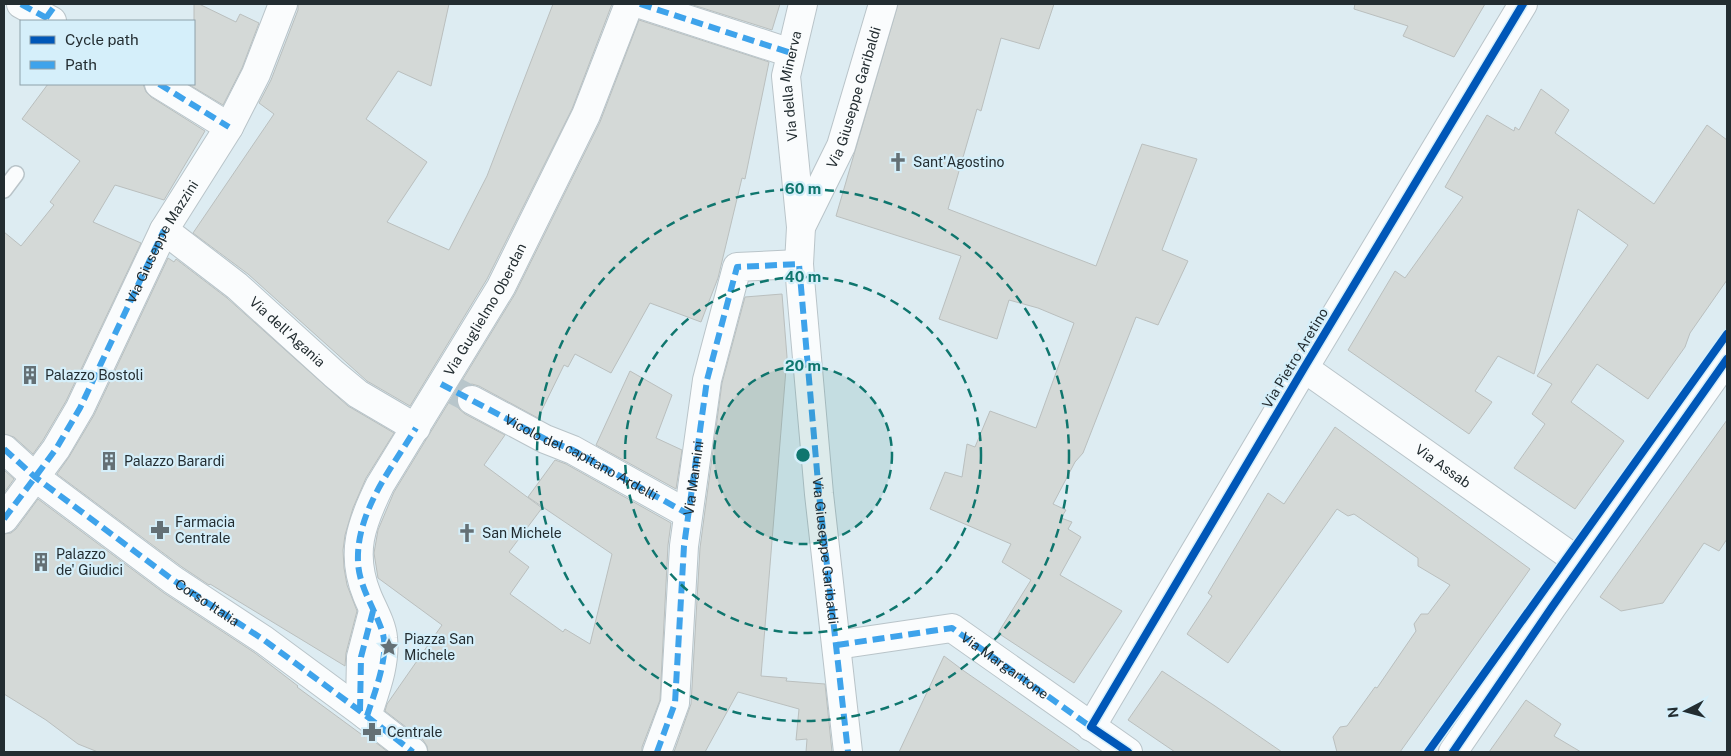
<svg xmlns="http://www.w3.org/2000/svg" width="1731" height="756" font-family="'Public Sans',sans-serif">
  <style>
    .building { fill: #d4d9d7; stroke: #babfbe }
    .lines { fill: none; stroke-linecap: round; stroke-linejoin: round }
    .street-tunnel { stroke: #b8c6cb; stroke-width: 28; stroke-dasharray: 28 14; stroke-linecap: butt }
    .lane-casing { stroke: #b9c4c9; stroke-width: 18 }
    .street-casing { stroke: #b9c4c9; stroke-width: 30 }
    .lane { stroke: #fafcfd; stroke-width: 15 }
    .street { stroke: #fafcfd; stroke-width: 28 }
    .quiet { stroke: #3ea3eb; stroke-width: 6; stroke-dasharray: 12 6; stroke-linecap: butt }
    .cycleway-casing { stroke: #d5effa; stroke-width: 11 }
    .cycleway { stroke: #0057b8; stroke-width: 8 }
    .ring { fill: none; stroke: #0f766e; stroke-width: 2.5; stroke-dasharray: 9 6 }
    .labels { text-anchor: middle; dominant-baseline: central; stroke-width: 4.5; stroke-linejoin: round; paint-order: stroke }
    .street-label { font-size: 14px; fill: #232d31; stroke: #d5effa }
    .poi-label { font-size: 14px; fill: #232d31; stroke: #d5effa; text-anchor: start }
    .centre { fill: #0f766e; stroke: #d5effa; stroke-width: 2.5 }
    .ring-label { font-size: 15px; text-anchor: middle; font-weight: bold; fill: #0f766e; stroke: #d5effa; stroke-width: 4.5; stroke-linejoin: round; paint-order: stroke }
  </style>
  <rect width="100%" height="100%" fill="#ddecf2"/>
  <!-- building -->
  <path class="building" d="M194,4H199L236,22L240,14L259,23L242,68L223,105L188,84H194Z
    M298,4H449L431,86L398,71L366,119L427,162L387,222L449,250L487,176L553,4H612L572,109L487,279L410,406L367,381L248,274L193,233L274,114L259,103L271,80L298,10Z
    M690,4H780L772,30Z
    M898,4H1054L1039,49L1001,38L981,111L977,109L948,209L1096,266L1142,144L1197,159L1162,250L1188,261L1158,325L1136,317L1083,453L1075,462L1053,504L1066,510L1061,518L1072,522L1068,529L1081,537L1060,575L1122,611L1074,683L998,633L1031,580L1002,562L1011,544L930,509L945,472L962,477L967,444L975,447L990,411L1036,428L1074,323L1038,308L1009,300L997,339L939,319L961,256L836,216Z
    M1355,4H1485L1454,57L1403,36L1408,26L1354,9Z
    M639,20L769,62L745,179L742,178L718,278L701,322L650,303L611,373L575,354L568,367L564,365L538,418L479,386L472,384L463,387L458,393L456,401L459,409L465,414L505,435L484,465L542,508L509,552L529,567L510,594L563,632L565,629L590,644L612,554L528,497L555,460L566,464L671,523L668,545L660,700L642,747V752H428L427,746L423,740L385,711L387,704L442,625L378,578L374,553L378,530L394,492L515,294L600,122Z
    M48,84H143L146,92L151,97L205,131L164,200L115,185L93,222L141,243L66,401L43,440L33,454L14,437L4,434V232L21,246L54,205L50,202L80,161L22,119Z
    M1541,89L1569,110L1555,133L1654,204L1707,125L1727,140V280L1690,333L1685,347L1648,399L1597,364L1571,402L1624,441L1575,509L1514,468L1545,424L1532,414L1552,384L1537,376L1628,245L1578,209L1534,374L1498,356L1475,391L1492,402L1469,434L1348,350L1395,271L1405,278L1463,197L1445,187L1487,115L1514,131L1515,127L1519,130Z
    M168,258L174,262L176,259L227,298L348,406L394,433L366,478L353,508L345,535L343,550L344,568L347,585L357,611L346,653L345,666L210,584L209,585L182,567L57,474L69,457L94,415Z
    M782,294L787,357L761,676L787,678L786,681L825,684L832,752H806L807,739L796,740L799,709L738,692L705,752H674L691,704L700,548L722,383L745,297Z
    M630,371L672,395L656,438L682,450L676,489L596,445Z
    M1727,420V539L1719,551L1704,543L1663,603L1621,611L1600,597Z
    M1335,427L1530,569L1400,752H1337L1333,737L1340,727L1347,726L1375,687L1377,688L1416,631L1414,624L1421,614H1428L1450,585L1418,566V558L1354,514L1348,516L1337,509L1228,663L1187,634L1212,596L1208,593L1268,493L1284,504Z
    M4,470L14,479L4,493Z
    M38,499L164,593L255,653L298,686L297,687L365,737L366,735L388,752H98L78,744L46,720L4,694V534L11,533L16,529Z
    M944,656L964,671L1081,752H899Z
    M1162,671L1215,706L1282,752H1175L1128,720Z
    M1526,700L1561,724L1554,736L1581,752H1489Z"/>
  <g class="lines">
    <!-- street-tunnel -->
    <path class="street-tunnel" d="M455,391L472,400"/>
    <!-- lane casing -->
    <g class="lane-casing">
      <path id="lane" d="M4,190L16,174"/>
    </g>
    <!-- street casing -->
    <g class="street-casing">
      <g id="street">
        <path d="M21,4L52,21"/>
        <path d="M640,4L791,53"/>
        <path d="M159,84L229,127"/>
        <path id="s1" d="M801,227L786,76L803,4"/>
        <path id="s2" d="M164,230L237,286L334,374L358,394L416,428"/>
        <path id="s3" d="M1304,368L1582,564"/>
        <path d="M472,400L545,439L573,450L688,514"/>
        <path d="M4,449L35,477L173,580L264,640L360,711L413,752"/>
        <path id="s4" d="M4,519L56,449L80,408L164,230L229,127L256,74L283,4"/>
        <path d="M837,645L952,628L1128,752"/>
        <path d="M360,705L361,657L373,611"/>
        <path id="s5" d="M367,716C375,691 386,664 383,638C382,624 372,608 367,595C350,553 361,524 380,485L501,287L586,115L629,4"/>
        <path d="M1091,727L1304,368L1523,4"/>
        <path id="s6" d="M657,752L675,703L684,546L707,380L737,267L799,264"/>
        <path id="s7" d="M848,752L819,494L801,290L799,264L801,227L841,146L883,4"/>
        <path d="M1453,752L1552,607L1727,359"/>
      </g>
    </g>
    <!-- lane -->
    <use href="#lane" class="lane"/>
    <!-- street -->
    <use href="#street" class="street"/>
    <!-- quiet -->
    <g class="quiet">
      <path d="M21,4L52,21"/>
      <path d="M640,4L791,53"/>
      <path d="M46,18L56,4"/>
      <path d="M159,84L229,127"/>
      <path id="s8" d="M441,384L545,439L573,450L688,514"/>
      <path id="s9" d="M4,449L35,477L173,580L264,640L360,711L413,752"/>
      <path d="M4,519L56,449L80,408L164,230"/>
      <path id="s10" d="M837,645L952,628L1091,727"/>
      <path d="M360,711L361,657L373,611"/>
      <path d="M367,716C374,694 389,657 383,634C376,610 359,588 358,562C356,512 391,469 416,428"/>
      <path id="s11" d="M657,752L675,703L684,546L707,380L737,267L799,264L819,494L848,752"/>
    </g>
    <!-- cycleway casing -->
    <g class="cycleway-casing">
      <path id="cycleway" d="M1128,752L1091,727L1304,368L1523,4
        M1428,752L1727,334
        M1453,752L1552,607L1727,359"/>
    </g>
    <!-- cycleway -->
    <use href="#cycleway" class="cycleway"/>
  </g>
  <!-- distance rings -->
  <circle cx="803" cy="455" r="89" fill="#0f766e" fill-opacity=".12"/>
  <g class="ring">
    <circle cx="803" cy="455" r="89"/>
    <circle cx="803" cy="455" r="178"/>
    <circle cx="803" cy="455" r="266"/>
  </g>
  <!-- icons -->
  <defs>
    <g id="church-bare" transform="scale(1.5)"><path d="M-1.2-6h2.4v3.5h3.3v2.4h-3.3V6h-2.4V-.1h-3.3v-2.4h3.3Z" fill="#647075" stroke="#d5effa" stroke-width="2.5" paint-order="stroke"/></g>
    <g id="building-bare" transform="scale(1.5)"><path d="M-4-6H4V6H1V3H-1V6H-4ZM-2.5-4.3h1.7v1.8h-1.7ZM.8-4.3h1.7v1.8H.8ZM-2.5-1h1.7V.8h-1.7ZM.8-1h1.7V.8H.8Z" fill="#647075" stroke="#d5effa" stroke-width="2.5" paint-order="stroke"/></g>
    <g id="pharmacy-bare" transform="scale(1.5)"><path d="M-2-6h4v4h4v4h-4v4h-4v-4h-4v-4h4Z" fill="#647075" stroke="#d5effa" stroke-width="2.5" paint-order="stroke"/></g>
    <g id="sight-bare" transform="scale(1.5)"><path d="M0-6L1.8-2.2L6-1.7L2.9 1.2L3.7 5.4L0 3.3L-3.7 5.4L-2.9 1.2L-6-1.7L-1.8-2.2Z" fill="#647075" stroke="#d5effa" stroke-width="2.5" paint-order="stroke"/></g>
  </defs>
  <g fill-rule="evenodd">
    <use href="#church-bare" x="898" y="162"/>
    <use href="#building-bare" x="30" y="375"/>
    <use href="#building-bare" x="109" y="461"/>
    <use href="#pharmacy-bare" x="160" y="530"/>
    <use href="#church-bare" x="467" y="533"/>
    <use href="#building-bare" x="41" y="562"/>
    <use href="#sight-bare" x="389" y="647"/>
    <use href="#pharmacy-bare" x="372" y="732"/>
  </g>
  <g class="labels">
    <!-- street labels -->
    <g class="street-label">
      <text stroke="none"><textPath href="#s1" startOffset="142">Via della Minerva</textPath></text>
      <text stroke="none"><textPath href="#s7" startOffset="668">Via Giuseppe Garibaldi</textPath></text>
      <text stroke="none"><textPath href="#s4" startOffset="320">Via Giuseppe Mazzini</textPath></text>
      <text stroke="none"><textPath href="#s5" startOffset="446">Via Guglielmo Oberdan</textPath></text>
      <text stroke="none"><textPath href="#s2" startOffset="160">Via dell'Agania</textPath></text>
      <text transform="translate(1295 358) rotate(-59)">Via Pietro Aretino</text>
      <text stroke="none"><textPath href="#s8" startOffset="158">Vicolo del capitano Ardelli</textPath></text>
      <text stroke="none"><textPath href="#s3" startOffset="170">Via Assab</textPath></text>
      <text stroke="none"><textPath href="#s6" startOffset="278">Via Mannini</textPath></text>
      <text stroke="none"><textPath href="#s11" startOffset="844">Via Giuseppe Garibaldi</textPath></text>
      <text stroke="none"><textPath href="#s9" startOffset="255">Corso Italia</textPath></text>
      <text stroke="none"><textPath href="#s10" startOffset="181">Via Margaritone</textPath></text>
    </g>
    <!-- poi labels -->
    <g class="poi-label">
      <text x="913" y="162">Sant'Agostino</text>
      <text x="45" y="375">Palazzo Bostoli</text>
      <text x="124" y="461">Palazzo Barardi</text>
      <text x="175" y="522">Farmacia<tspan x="175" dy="16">Centrale</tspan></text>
      <text x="482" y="533">San Michele</text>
      <text x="56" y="554">Palazzo<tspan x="56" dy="16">de' Giudici</tspan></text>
      <text x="404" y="639">Piazza San<tspan x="404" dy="16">Michele</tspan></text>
      <text x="387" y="732">Centrale</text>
    </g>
  </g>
  <circle cx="803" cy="455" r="8" class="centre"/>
  <g class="ring-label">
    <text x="803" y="194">60 m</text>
    <text x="803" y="282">40 m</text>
    <text x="803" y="371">20 m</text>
  </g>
  <!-- border -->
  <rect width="1731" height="756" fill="none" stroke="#232d31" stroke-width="10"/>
  <!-- legend -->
  <rect x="20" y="20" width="175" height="65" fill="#d5effa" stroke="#8ea1aa"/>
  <rect x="30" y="36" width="25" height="8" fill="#0057b8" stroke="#8ea1aa"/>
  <text x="65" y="45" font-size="15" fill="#232d31">Cycle path</text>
  <rect x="30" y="61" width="25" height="8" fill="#3ea3eb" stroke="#8ea1aa"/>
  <text x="65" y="70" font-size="15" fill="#232d31">Path</text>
  <!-- north arrow -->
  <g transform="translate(1686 711) rotate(264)" stroke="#d5effa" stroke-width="4" paint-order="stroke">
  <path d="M0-4L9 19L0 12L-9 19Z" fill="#232d31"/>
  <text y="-8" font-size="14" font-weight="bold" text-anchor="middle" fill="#232d31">N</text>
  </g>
</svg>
